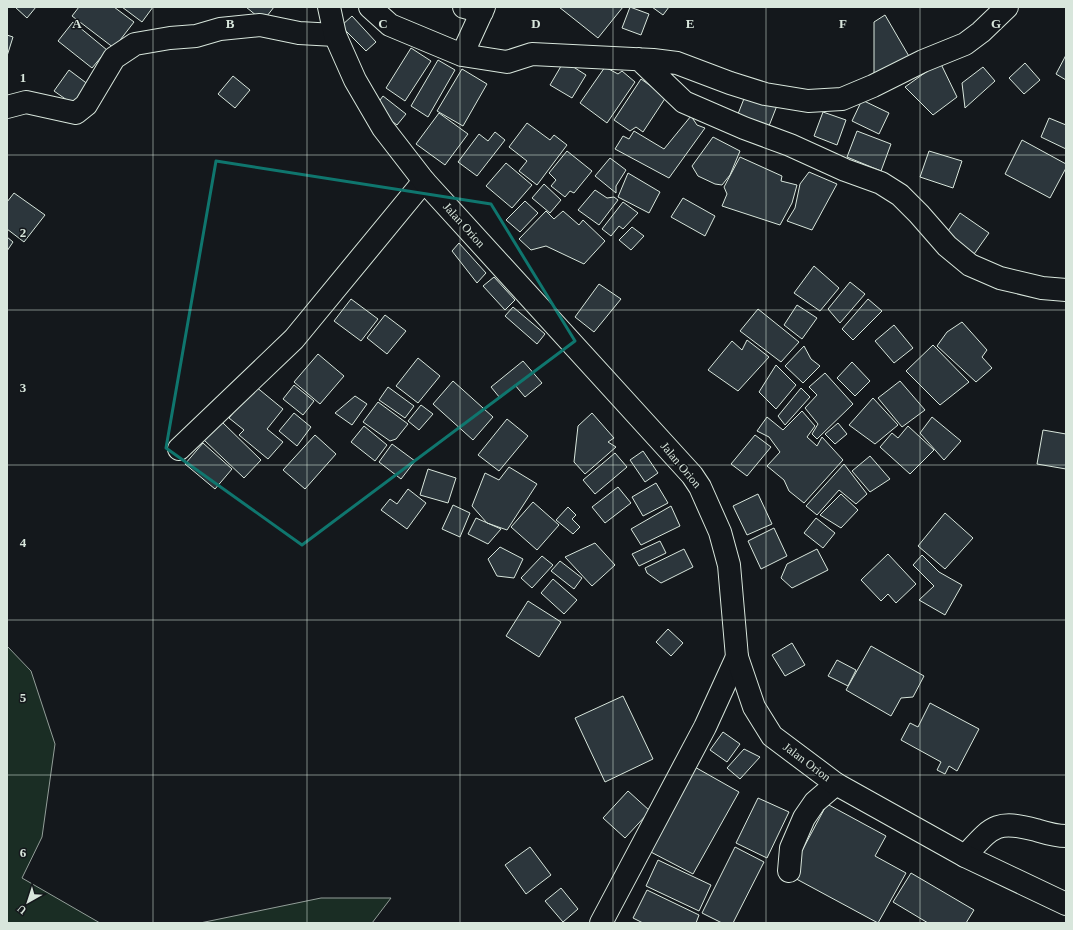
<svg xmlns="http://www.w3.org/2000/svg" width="1073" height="930" font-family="Georgia,serif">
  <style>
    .green { fill: #1a2d24; stroke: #939e99 }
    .building { fill: #2c363c; stroke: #d8e6dc }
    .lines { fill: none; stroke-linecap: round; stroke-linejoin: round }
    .minor-casing { stroke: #d8e6dc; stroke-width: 24 }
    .highway-casing { stroke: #d8e6dc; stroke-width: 24 }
    .minor { stroke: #14181c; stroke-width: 22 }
    .highway { stroke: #14181c; stroke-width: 22 }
    .marked { fill: none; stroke: #0f766e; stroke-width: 3; stroke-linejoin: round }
    .grid { fill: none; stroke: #d8e6dc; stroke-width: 1; stroke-opacity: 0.55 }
    .labels { text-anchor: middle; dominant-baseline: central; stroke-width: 3; stroke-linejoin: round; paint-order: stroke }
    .street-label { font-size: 12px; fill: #d8e6dc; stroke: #14181c }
    .grid-label { font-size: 13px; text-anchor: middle; font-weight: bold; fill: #d8e6dc; stroke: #14181c; stroke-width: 3; stroke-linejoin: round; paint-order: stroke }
  </style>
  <rect width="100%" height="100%" fill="#14181c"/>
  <!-- green -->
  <path class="green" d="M7,646L31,671L55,744L42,837L22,878L100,923H7Z
    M321,898H391L372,923H200Z"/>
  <!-- building -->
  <path class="building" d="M15,7H36L27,18Z
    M79,7H114L134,22L114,48L72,16Z
    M122,7H153L142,22Z
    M246,7H274L263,21Z
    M559,7H623L598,38Z
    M630,7L649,14L641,35L622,28Z
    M652,7H669L663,15Z
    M885,15L910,58L874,76V22Z
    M352,16L376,42L366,51L341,26Z
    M73,22L107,50L92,68L58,41Z
    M7,35L13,37L7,56Z
    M411,48L431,61L405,101L386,88Z
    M1066,55V80L1056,74Z
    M438,60L455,70L428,117L411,106Z
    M564,61L586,75L572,98L550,85Z
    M940,62L957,97L933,115L905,87Z
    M1025,63L1040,80L1024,94L1009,78Z
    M605,67L618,74L622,71L635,82L607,123L580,103Z
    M983,67L995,81L965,108L962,83Z
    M462,69L487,84L463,126L437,111Z
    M69,70L89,85L74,105L54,91Z
    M233,76L250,90L235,108L218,94Z
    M641,79L666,97L643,132L636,127L630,131L614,120Z
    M747,91L778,103L767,131L736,119Z
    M383,96L406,114L397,125L374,108Z
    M862,100L889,113L879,134L852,121Z
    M823,112L846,120L837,145L814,136Z
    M439,113L468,134L445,165L416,144Z
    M691,116L697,125L705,128L669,178L615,149L623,136L629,139L634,131L664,149Z
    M1049,118L1066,125V149L1041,137Z
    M527,123L550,140L554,135L567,145L537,185L519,171L527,161L509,147Z
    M857,131L891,144L881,171L847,157Z
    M495,132L505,140L477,176L458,162L479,134L488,141Z
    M713,137L740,151L730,175L722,185L715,184L698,176L692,166Z
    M1022,140L1066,164V168L1050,198L1005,174Z
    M567,151L592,171L574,193L570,191L565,197L551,186L556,180L549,173Z
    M929,151L962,161L953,188L920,177Z
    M740,157L782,176L781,181L797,185L792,203L780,225L722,206L727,194L724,187Z
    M610,158L626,170L616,186V193L595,176Z
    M506,163L532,185L512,208L486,186Z
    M809,172L837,184L812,230L787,221L795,208L800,184Z
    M628,173L660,192L649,213L618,197Z
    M544,184L561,200L550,213L532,198Z
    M595,190L607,198L614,197L618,200L599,225L578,210Z
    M14,193L45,215L24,242L7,229V202Z
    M683,198L715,216L705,236L671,217Z
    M525,201L538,213L520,232L506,220Z
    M623,202L638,213L623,229L619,226L611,236L602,229Z
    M546,211L554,219L563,211L579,225L583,220L605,241L584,264L546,246L531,250L519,239Z
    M960,213L989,233L972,257L944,237Z
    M632,227L644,236L631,250L619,240Z
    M7,237L13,242L7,251Z
    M459,243L486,273L477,283L452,251Z
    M814,266L839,288L820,311L794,293Z
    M494,277L515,300L505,310L483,286Z
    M850,282L865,294L840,323L828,309Z
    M599,284L621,299L594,332L575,317Z
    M351,299L378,319L361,341L334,321Z
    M868,299L882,311L853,340L842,329Z
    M797,305L817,318L802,339L784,325Z
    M513,307L545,334L537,344L505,316Z
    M758,309L799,342L781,362L740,331Z
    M385,315L406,331L387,354L367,338Z
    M962,322L987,350L982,357L992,368L976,382L937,346L947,332Z
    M894,325L913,348L894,363L875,341Z
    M747,340L769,357L738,391L708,370L732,341L742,350Z
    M933,345L969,382L940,405L906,371Z
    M804,346L811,359L820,366L803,383L785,366Z
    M318,354L344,376L320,404L294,382Z
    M418,358L440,376L418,403L396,386Z
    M523,361L542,383L525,397L515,385L500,398L491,387Z
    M852,362L870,381L855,396L837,378Z
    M776,365L796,385L776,409L759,392Z
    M825,373L853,404L817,439L812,434L818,424L805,408L817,395L809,387Z
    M453,381L493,417L473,440L433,404Z
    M900,381L925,410L902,427L878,398Z
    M294,385L314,401L303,415L283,399Z
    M255,386L283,409L267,429L283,442L268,459L239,435L244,430L229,418Z
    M388,387L414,406L405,418L379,400Z
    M801,388L810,397L785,425L778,416Z
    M355,396L367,404L352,425L335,413Z
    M873,398L898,425L875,444L849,425Z
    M378,402L408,424L396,439L390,441L363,422Z
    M421,405L433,414L419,430L408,421Z
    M802,411L815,426L807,437L817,446L822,437L843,460L804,503L789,491L784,480L767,466L780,452L769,437L757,431L767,417L783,430Z
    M294,413L311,427L297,446L279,431Z
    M592,413L614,438L608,442L616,447L585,474L574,462L578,426Z
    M932,417L961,441L944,460L920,433Z
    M507,419L528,436L499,471L478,455Z
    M222,422L261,460L244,478L204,440Z
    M838,423L847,434L835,444L825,434Z
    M364,426L387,445L375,461L351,442Z
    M908,426L934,450L910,474L880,447L892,433L898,438Z
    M1043,430L1066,434V469L1037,464Z
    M315,435L336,454L305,489L283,470Z
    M755,435L771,447L747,476L731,464Z
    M203,443L232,469L215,489L185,464Z
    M392,444L415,461L401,479L379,462Z
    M643,451L658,473L645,482L630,460Z
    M615,453L627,467L595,494L583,480Z
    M870,456L890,479L870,492L852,471Z
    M844,464L867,494L856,504L839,490L817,515L806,506Z
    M509,467L537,484L507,530L487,523L472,506L485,473L499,480Z
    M428,469L456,478L448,503L420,495Z
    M656,483L668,503L643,516L632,497Z
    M618,487L631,503L605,523L592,507Z
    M408,489L426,503L407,529L381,510L390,499L397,504Z
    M758,494L772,524L747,535L733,506Z
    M841,494L858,510L841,528L820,515Z
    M533,502L559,525L537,550L511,527Z
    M453,505L470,513L460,537L442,529Z
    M671,506L680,526L641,545L631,529Z
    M568,507L576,515L572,519L580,527L573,534L556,520Z
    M945,513L973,538L945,569L918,546Z
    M476,518L501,529L488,544L468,534Z
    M816,518L835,533L823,548L804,533Z
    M774,528L787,556L761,569L748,541Z
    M660,541L666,553L639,566L632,554Z
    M595,543L615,565L592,586L565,557Z
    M500,547L523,559L514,578L497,576L488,559Z
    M684,549L693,567L661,583L647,573L645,568Z
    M817,549L828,570L792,588L781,578L787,564Z
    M888,554L916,584L896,603L888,594L881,601L861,580Z
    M922,555L939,572L962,585L945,615L919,600L934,586L913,565Z
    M542,556L553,565L532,588L521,578Z
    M560,561L582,578L574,589L551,571Z
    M553,579L577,600L564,614L541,593Z
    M528,601L561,622L539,657L506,636Z
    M668,629L683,643L671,656L656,642Z
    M792,643L805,665L785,676L772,655Z
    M871,646L924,676L913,697L901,698L891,716L846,690Z
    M837,660L856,670L848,686L828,676Z
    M623,696L653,759L605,782L575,718Z
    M930,703L979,729L957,771L949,766L945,774L937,770L941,762L901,740L910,723L918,727Z
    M723,732L740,744L727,762L710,750Z
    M744,749L760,757L740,779L727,768Z
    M693,766L739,792L693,874L647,850Z
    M628,791L650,811L625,838L603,818Z
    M758,798L789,812L767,858L736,843Z
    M827,804L886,836L875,856L906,873L878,923L789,875Z
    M530,847L551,875L526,894L505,865Z
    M735,847L764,862L733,923H722L702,913Z
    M658,860L711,885L699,911L646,886Z
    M911,873L974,910L966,923H928L893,902Z
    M561,888L578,909L563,922L545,901Z
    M647,890L699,915L696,923H643L633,918Z"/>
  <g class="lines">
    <!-- minor casing -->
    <g class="minor-casing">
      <path id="minor" d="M370,7L390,25L462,55L507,62L532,54L653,60L677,63L730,83L765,94L808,101L842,99L873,86L923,61L965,44L981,32L1007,7
        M464,7L482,12
        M462,55L484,7
        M639,59L684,102L744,128L790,145L845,170L881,183L900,195L919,214L947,246L970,265L1000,278L1042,288L1066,290
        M7,107L26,102L76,113L86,105L114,58L135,44L170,38L196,36L220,29L260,25L299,33L335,35
        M179,449L294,339L424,181
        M965,856C992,827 995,819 1036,830C1046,833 1055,836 1066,836
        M789,871L791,848L804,818L815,802L836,784
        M601,923L705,727L737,657"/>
    </g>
    <!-- highway casing -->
    <g class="highway-casing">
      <path id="highway" d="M329,7L335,35L355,80L383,128L424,181L692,475L700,487L720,532L729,565L737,657L754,707L772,736L836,784L965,856L1066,904"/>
    </g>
    <!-- minor -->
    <use href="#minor" class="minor"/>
    <!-- highway -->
    <use href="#highway" class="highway"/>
  </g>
  <!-- marked area -->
  <path class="marked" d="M216,161L491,204L575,341L302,545L166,448Z"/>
  <!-- grid -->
  <path class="grid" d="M153,7V923M307,7V923M460,7V923M613,7V923M766,7V923M920,7V923M7,155H1066M7,310H1066M7,465H1066M7,620H1066M7,775H1066"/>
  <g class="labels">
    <!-- street labels -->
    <g class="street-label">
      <text transform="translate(464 225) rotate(48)">Jalan Orion</text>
      <text transform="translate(681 465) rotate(50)">Jalan Orion</text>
      <text transform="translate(807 762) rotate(37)">Jalan Orion</text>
    </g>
  </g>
  <g class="grid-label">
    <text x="77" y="28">A</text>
    <text x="230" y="28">B</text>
    <text x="383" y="28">C</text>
    <text x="536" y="28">D</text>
    <text x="690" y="28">E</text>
    <text x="843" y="28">F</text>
    <text x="996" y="28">G</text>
    <text x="23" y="82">1</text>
    <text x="23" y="237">2</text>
    <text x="23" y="392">3</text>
    <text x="23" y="547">4</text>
    <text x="23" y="702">5</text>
    <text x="23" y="857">6</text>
  </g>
  <!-- border -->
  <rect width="1073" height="930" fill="none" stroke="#d8e6dc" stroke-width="16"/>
  <!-- north arrow -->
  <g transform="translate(28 902) rotate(219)" stroke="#14181c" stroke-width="3" paint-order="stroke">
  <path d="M0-3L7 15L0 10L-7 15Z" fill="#d8e6dc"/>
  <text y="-6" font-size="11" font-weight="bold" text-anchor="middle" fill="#d8e6dc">U</text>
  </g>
</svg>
